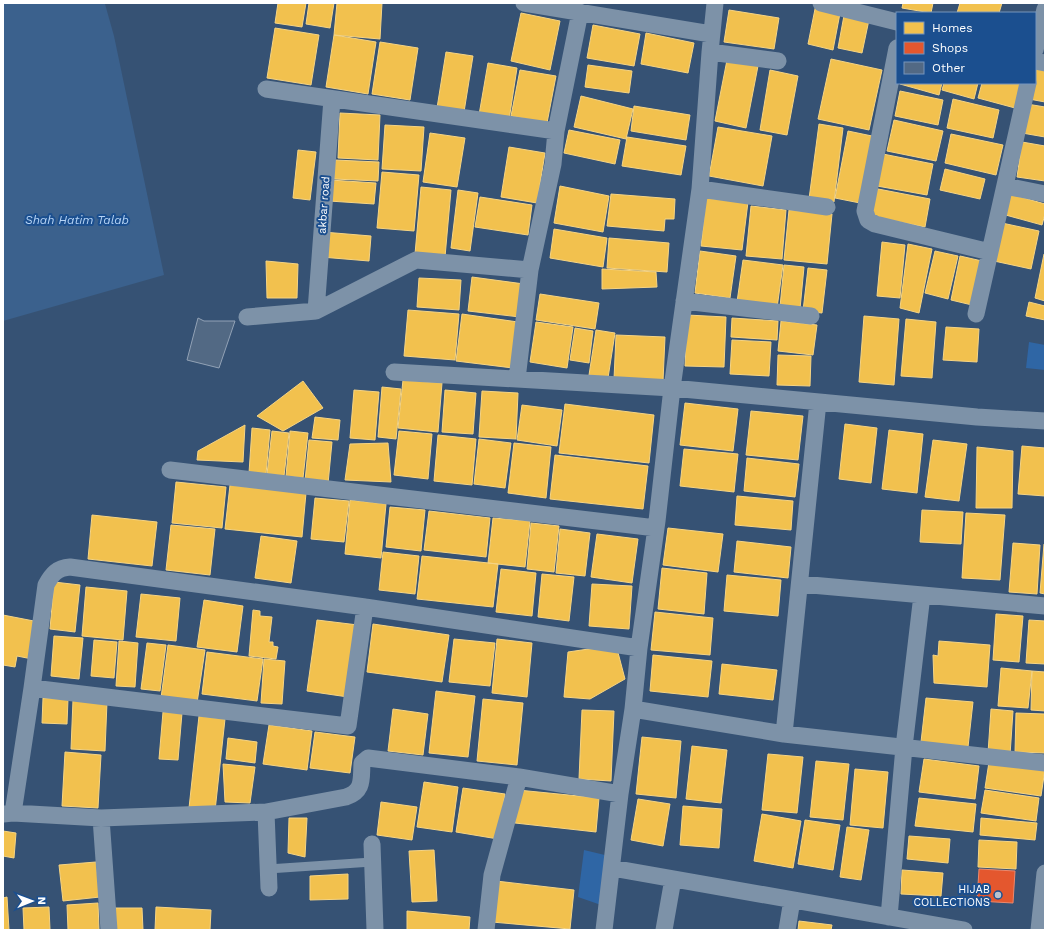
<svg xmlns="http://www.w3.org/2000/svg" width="1048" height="933" font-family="'Work Sans',sans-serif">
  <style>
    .green { fill: #2f66a5 }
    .water { fill: #3b618d }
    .homes { fill: #f2c14e; stroke: #f6d483 }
    .shops { fill: #e4572e; stroke: #ec896d }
    .building { fill: #526984; stroke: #92a2b6 }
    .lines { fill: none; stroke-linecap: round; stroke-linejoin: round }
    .lane { stroke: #7d92a8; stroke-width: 9 }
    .street { stroke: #7d92a8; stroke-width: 17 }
    .poi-dot { fill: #b9c2ce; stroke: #1b4f8f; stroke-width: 1.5 }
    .labels { text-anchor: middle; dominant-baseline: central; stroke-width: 4; stroke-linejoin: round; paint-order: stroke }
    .street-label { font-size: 11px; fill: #fff; stroke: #1b4f8f }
    .poi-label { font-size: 11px; fill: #fff; stroke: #1b4f8f; text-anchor: end }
    .water-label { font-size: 12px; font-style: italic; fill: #b5d3f5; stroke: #1b4f8f }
  </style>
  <rect width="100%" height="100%" fill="#365274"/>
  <!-- green -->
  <path class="green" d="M1029,342L1045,345V370L1026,368Z
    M584,850L609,856L604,906L578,897Z"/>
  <!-- water -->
  <path class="water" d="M3,3H106L105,4L114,36L164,275L3,321Z"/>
  <!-- homes -->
  <path class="homes" d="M278,3H306L302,27L275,23Z
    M309,3H334L330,28L306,24Z
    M337,3H382L380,39L334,35Z
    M903,3H933L931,13L902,8Z
    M960,3H1002L999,13H957Z
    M816,4L841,8L833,50L808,44Z
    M729,10L779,18L774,49L724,42Z
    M845,10L870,15L862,53L838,48Z
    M521,13L560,21L550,70L511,61Z
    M593,25L640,34L634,66L587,58Z
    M275,28L319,35L311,85L267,78Z
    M646,33L694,43L688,73L641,64Z
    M334,35L376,42L368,94L326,87Z
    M380,42L418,48L410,100L372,94Z
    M446,52L473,56L464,112L437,108Z
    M831,59L882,70L869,130L818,119Z
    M727,60L758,66L746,128L715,121Z
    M488,63L517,68L509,120L479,115Z
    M588,65L632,71L629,93L585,87Z
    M1036,68L1045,70V102L1029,99L1035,83Z
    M520,70L556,76L547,123L511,116Z
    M770,70L798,76L787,135L760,130Z
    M900,83H942L939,95L900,84Z
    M944,83H978L974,99L942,90Z
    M982,83H1021L1015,108L978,98Z
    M900,91L943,100L938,125L895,116Z
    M581,96L633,109L626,139L574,127Z
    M953,99L999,110L993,138L947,128Z
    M1027,104L1045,107V137L1022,133Z
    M634,106L690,115L686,140L631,131Z
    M340,113L380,115L378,160L338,158Z
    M894,120L943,131L936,161L887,151Z
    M819,124L843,128L834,202L809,199Z
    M385,125L424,127L421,171L382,169Z
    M718,127L772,136L763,186L709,176Z
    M569,130L620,140L615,164L564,153Z
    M848,131L872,136L860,203L835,198Z
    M430,133L465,138L457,187L423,182Z
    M951,134L1003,145L996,175L945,163Z
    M627,137L686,146L681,175L622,166Z
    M1022,142L1045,146V181L1017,177Z
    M509,147L545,153L537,203L501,197Z
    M298,150L316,152L310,200L293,198Z
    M883,154L933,164L927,195L877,186Z
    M335,160L379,162L378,181L334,179Z
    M945,169L985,179L980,199L940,190Z
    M382,172L419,175L414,231L377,228Z
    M330,180L376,183L374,204L329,201Z
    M560,186L609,196L603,232L554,223Z
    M421,187L451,190L445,257L415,254Z
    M873,188L930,199L925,227L868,216Z
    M458,190L478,193L470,251L451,248Z
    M1007,193L1045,204V214L1042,225L1002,214Z
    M611,194L675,199L674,219H665L664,231L607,226Z
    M480,197L532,205L528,235L475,227Z
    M706,198L748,202L742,250L701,246Z
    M751,206L786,210L782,259L746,256Z
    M789,210L832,214L827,264L784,260Z
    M1002,223L1039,231L1031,269L994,261Z
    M554,229L607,238L603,267L550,258Z
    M323,232L371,236L369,261L321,257Z
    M609,238L669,243L667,272L607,268Z
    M882,242L905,245L900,298L877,296Z
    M908,244L932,249L919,313L900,308Z
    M700,251L736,256L730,298L695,293Z
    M935,251L958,256L948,299L925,293Z
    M1044,254H1045V301L1035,298Z
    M960,256L982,261L972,305L951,300Z
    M743,260L783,265L777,308L737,302Z
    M266,261L298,264L297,298H267Z
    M784,265L804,267L800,309L780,307Z
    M808,268L827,270L822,313L803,311Z
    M602,269L656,272L657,287L602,289Z
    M472,277L524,284L520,317L468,311Z
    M419,278L461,280L459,310L417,307Z
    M540,294L599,303L595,329L536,320Z
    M1029,302L1045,306V320L1026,316Z
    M408,310L459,314L455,360L404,356Z
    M462,314L518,322L513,368L456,361Z
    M687,315L726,317L724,367L685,366Z
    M864,316L899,319L894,385L859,382Z
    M732,318L778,321L777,340L731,337Z
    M906,319L936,322L932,378L901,376Z
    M781,321L817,325L813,355L778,351Z
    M536,322L573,327L567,368L530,362Z
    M946,327L979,329L977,362L943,360Z
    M575,328L593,331L589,363L570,360Z
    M596,330L615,333L608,378L589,375Z
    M616,335L665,337L663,381L614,379Z
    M732,340L771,342L769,376L730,374Z
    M778,355L811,356L810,386L777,385Z
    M403,380L442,383L438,432L398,428Z
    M303,381L323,408L283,431L257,416Z
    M382,387L401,389L396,439L378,437Z
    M354,390L379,392L375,440L350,438Z
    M445,390L476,393L473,434L442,432Z
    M482,391L518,393L516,439L479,437Z
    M685,403L738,409L733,451L680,445Z
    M565,404L654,415L649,463L559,453Z
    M522,405L562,410L557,446L517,440Z
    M751,411L803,416L798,460L746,455Z
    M315,417L340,420L338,440L312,438Z
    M845,424L877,428L871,483L839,479Z
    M245,425L243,462L197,460L198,451Z
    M252,428L270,430L266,474L249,473Z
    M889,430L923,434L917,493L882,489Z
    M272,431L289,433L284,476L267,474Z
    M290,431L308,433L303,478L286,476Z
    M399,431L432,434L428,479L394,475Z
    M438,435L476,439L472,485L434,481Z
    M479,439L511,443L505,488L474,484Z
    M309,440L332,442L328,484L305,481Z
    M933,440L967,444L959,501L925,497Z
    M388,443L391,482L345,480L350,444Z
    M514,443L551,447L546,498L508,493Z
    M1022,446L1045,448V496L1018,494Z
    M977,447L1013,451L1012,508H976Z
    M684,449L738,454L734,492L680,486Z
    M555,455L648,466L643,509L550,499Z
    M747,458L799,464L795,497L744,491Z
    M176,482L226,487L222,528L172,523Z
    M230,485L306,493L302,537L225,529Z
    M737,496L793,501L791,530L735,525Z
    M315,498L349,501L344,542L311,539Z
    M350,500L386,504L381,558L345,554Z
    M390,507L425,510L421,551L386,547Z
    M922,510L963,512L961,544L920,542Z
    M429,511L490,518L486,557L424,550Z
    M966,513L1005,515L1000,580L962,578Z
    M92,515L157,522L152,566L88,559Z
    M493,518L530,521L525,567L488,563Z
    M531,523L559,526L554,572L527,569Z
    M171,525L215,529L210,575L166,570Z
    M668,528L723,534L718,572L663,565Z
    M560,529L590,533L585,576L556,573Z
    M597,534L638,539L632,583L591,577Z
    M261,536L297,541L291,583L255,578Z
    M737,541L791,547L788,578L734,572Z
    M1013,543L1040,545L1037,594L1009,592Z
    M1044,544H1045V594L1040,593Z
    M383,552L419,556L415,594L379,590Z
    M422,556L498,564L493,607L417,599Z
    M662,568L707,573L704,614L658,609Z
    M501,569L536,573L532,616L496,612Z
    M542,574L574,577L569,621L538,617Z
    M727,575L781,580L778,616L724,611Z
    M54,582L80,585L75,632L50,629Z
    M592,584L632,586L629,629L589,626Z
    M86,587L127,591L123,640L82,636Z
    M141,594L180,598L176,641L136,637Z
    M204,600L243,606L237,652L197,647Z
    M253,610L260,611V616L272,617L269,642H273V646L278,647L276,659L249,656Z
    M655,612L713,618L710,655L651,650Z
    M996,614L1023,616L1019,662L993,660Z
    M3,615L39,622L32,659L17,656L15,667L3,665Z
    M317,620L358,625L348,697L307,691Z
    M1029,620L1045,621V664L1026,663Z
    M373,624L449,635L442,682L367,672Z
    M54,636L83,638L79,679L51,676Z
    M454,639L495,643L490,686L449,682Z
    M497,639L532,643L527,697L492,693Z
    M94,640L117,642L114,678L91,676Z
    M119,641L138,643L135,687L116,686Z
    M939,641L990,645L987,687L934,683L933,655L938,656Z
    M147,643L166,645L160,691L141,689Z
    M168,645L205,650L197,703L161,698Z
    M616,645L625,679L590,699L564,697L568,652Z
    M207,652L263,659L257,701L202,694Z
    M653,655L712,661L708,697L650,691Z
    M264,659L285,661L282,704L261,703Z
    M722,664L777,670L773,700L719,694Z
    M1001,668L1032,671L1028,708L998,706Z
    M1032,671L1045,672V711L1031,710Z
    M436,691L475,696L468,757L429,753Z
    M43,698L68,699L67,724L42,723Z
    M926,698L973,702L968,747L921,742Z
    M483,699L523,703L517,765L477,761Z
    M73,700L107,702L105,751L71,749Z
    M393,709L428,714L423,755L388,751Z
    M991,709L1013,711L1010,755L988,753Z
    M582,710L614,711L611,781L579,779Z
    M163,712L182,713L178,760L159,759Z
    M1016,713L1045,714V753L1015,752Z
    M199,716L225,719L215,811L189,808Z
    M269,725L312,731L307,770L263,764Z
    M315,732L355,737L350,773L310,768Z
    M642,737L681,741L676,798L636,794Z
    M228,738L257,742L255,763L226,759Z
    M692,746L727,750L721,803L686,799Z
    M65,752L101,755L98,808L62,806Z
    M768,754L803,757L797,813L762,810Z
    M924,759L979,766L975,799L919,792Z
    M816,761L849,764L843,820L810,817Z
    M989,762L1045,769L1041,796L985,788Z
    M223,764L255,767L250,803L225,802Z
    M855,769L888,772L883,828L850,825Z
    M424,782L458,787L452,832L417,827Z
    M463,788L505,794L498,839L456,832Z
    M518,790L599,798L596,832L515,823Z
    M985,790L1039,798L1036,821L981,813Z
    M919,798L976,804L973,832L915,826Z
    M638,799L670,804L663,846L631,840Z
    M381,802L417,807L412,840L377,835Z
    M683,806L722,809L719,848L680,845Z
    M762,814L801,821L793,868L754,861Z
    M289,818H307L305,857L288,853Z
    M981,818L1037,823L1035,840L980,835Z
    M805,820L840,825L833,870L798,864Z
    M847,827L869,830L861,880L840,877Z
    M3,831L16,833L14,858L3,856Z
    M909,836L950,839L948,863L907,859Z
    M979,840L1017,842L1016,869L978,867Z
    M434,850L437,901L412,902L409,851Z
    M96,862L100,897L63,901L59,865Z
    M902,870L943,873L941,896L901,894Z
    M348,874V899L310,900V876Z
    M496,881L574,890L570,929L492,922Z
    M7,897L9,930H3V898Z
    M98,903L99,930H68L67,905Z
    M49,907L50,930H24L23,908Z
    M156,907L211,910L210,930H155Z
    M110,908H142L143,930H111Z
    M407,911L470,917L469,930H407Z
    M799,921L832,925L831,930H798Z"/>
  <!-- shops -->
  <path class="shops" d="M979,869L1015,871L1013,903L977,901Z"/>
  <!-- building -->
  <path class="building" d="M198,318L204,321H235L219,368L187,360Z"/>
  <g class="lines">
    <!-- lane -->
    <path class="lane" d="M268,869L372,862"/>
    <!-- street -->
    <path class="street" d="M524,3L711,34
      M821,3L897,22
      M897,48L865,211L868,220L875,224L990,252
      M1035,50L1045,9
      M710,52L778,61
      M1035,61L1045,63
      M266,89L556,131
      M1005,186L1045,194
      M700,189L827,207
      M684,301L811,316
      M316,311L332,99
      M976,314L1028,83
      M247,317L316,311L416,260L530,270
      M394,372L672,388L977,417L1045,421
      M517,379L530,270L553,164L556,131L580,12
      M170,470L656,528
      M800,584L1045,606
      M32,688L348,726L365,607
      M633,709L784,734L1045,763
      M784,734L818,402
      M266,812L269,888
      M13,813L32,688L46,585C52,574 57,568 70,567L365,607L639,648
      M3,814L13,813L101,818L266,812L346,797C364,791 361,779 362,763L368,758L519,777L620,794
      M101,818L109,930
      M372,844L375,930
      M612,868L964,930
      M889,917L904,747L922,595
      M486,930L492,875L519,777
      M604,930L620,794L633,709L639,648L657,521L672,388L700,189L710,52L715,3
      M664,930L673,879
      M787,930L792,900
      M1039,930L1045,873"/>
  </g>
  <!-- markers -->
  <circle class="poi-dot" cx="998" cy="895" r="4"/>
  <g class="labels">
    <!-- street labels -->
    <g class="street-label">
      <text transform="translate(324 205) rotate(-86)">akbar road</text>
    </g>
    <!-- poi labels -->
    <g class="poi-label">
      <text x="990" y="889">HIJAB<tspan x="990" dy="13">COLLECTIONS</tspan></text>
    </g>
    <!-- water labels -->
    <g class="water-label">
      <text x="77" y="220">Shah Hatim Talab</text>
    </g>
  </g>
  <!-- border -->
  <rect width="1048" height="933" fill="none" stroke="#ffffff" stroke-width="8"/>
  <!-- legend -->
  <rect x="896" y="12" width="140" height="72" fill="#1b4f8f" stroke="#7695bc"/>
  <rect x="904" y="22" width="20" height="12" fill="#f2c14e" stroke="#7695bc"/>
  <text x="932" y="32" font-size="12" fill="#ffffff">Homes</text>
  <rect x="904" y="42" width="20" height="12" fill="#e4572e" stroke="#7695bc"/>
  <text x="932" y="52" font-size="12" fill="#ffffff">Shops</text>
  <rect x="904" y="62" width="20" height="12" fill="#526984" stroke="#7695bc"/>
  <text x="932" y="72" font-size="12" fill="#ffffff">Other</text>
  <!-- north arrow -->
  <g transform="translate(32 901) rotate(89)" stroke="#1b4f8f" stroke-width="3" paint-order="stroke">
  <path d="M0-3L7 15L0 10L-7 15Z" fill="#ffffff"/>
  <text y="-6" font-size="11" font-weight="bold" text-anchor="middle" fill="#ffffff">N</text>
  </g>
</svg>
